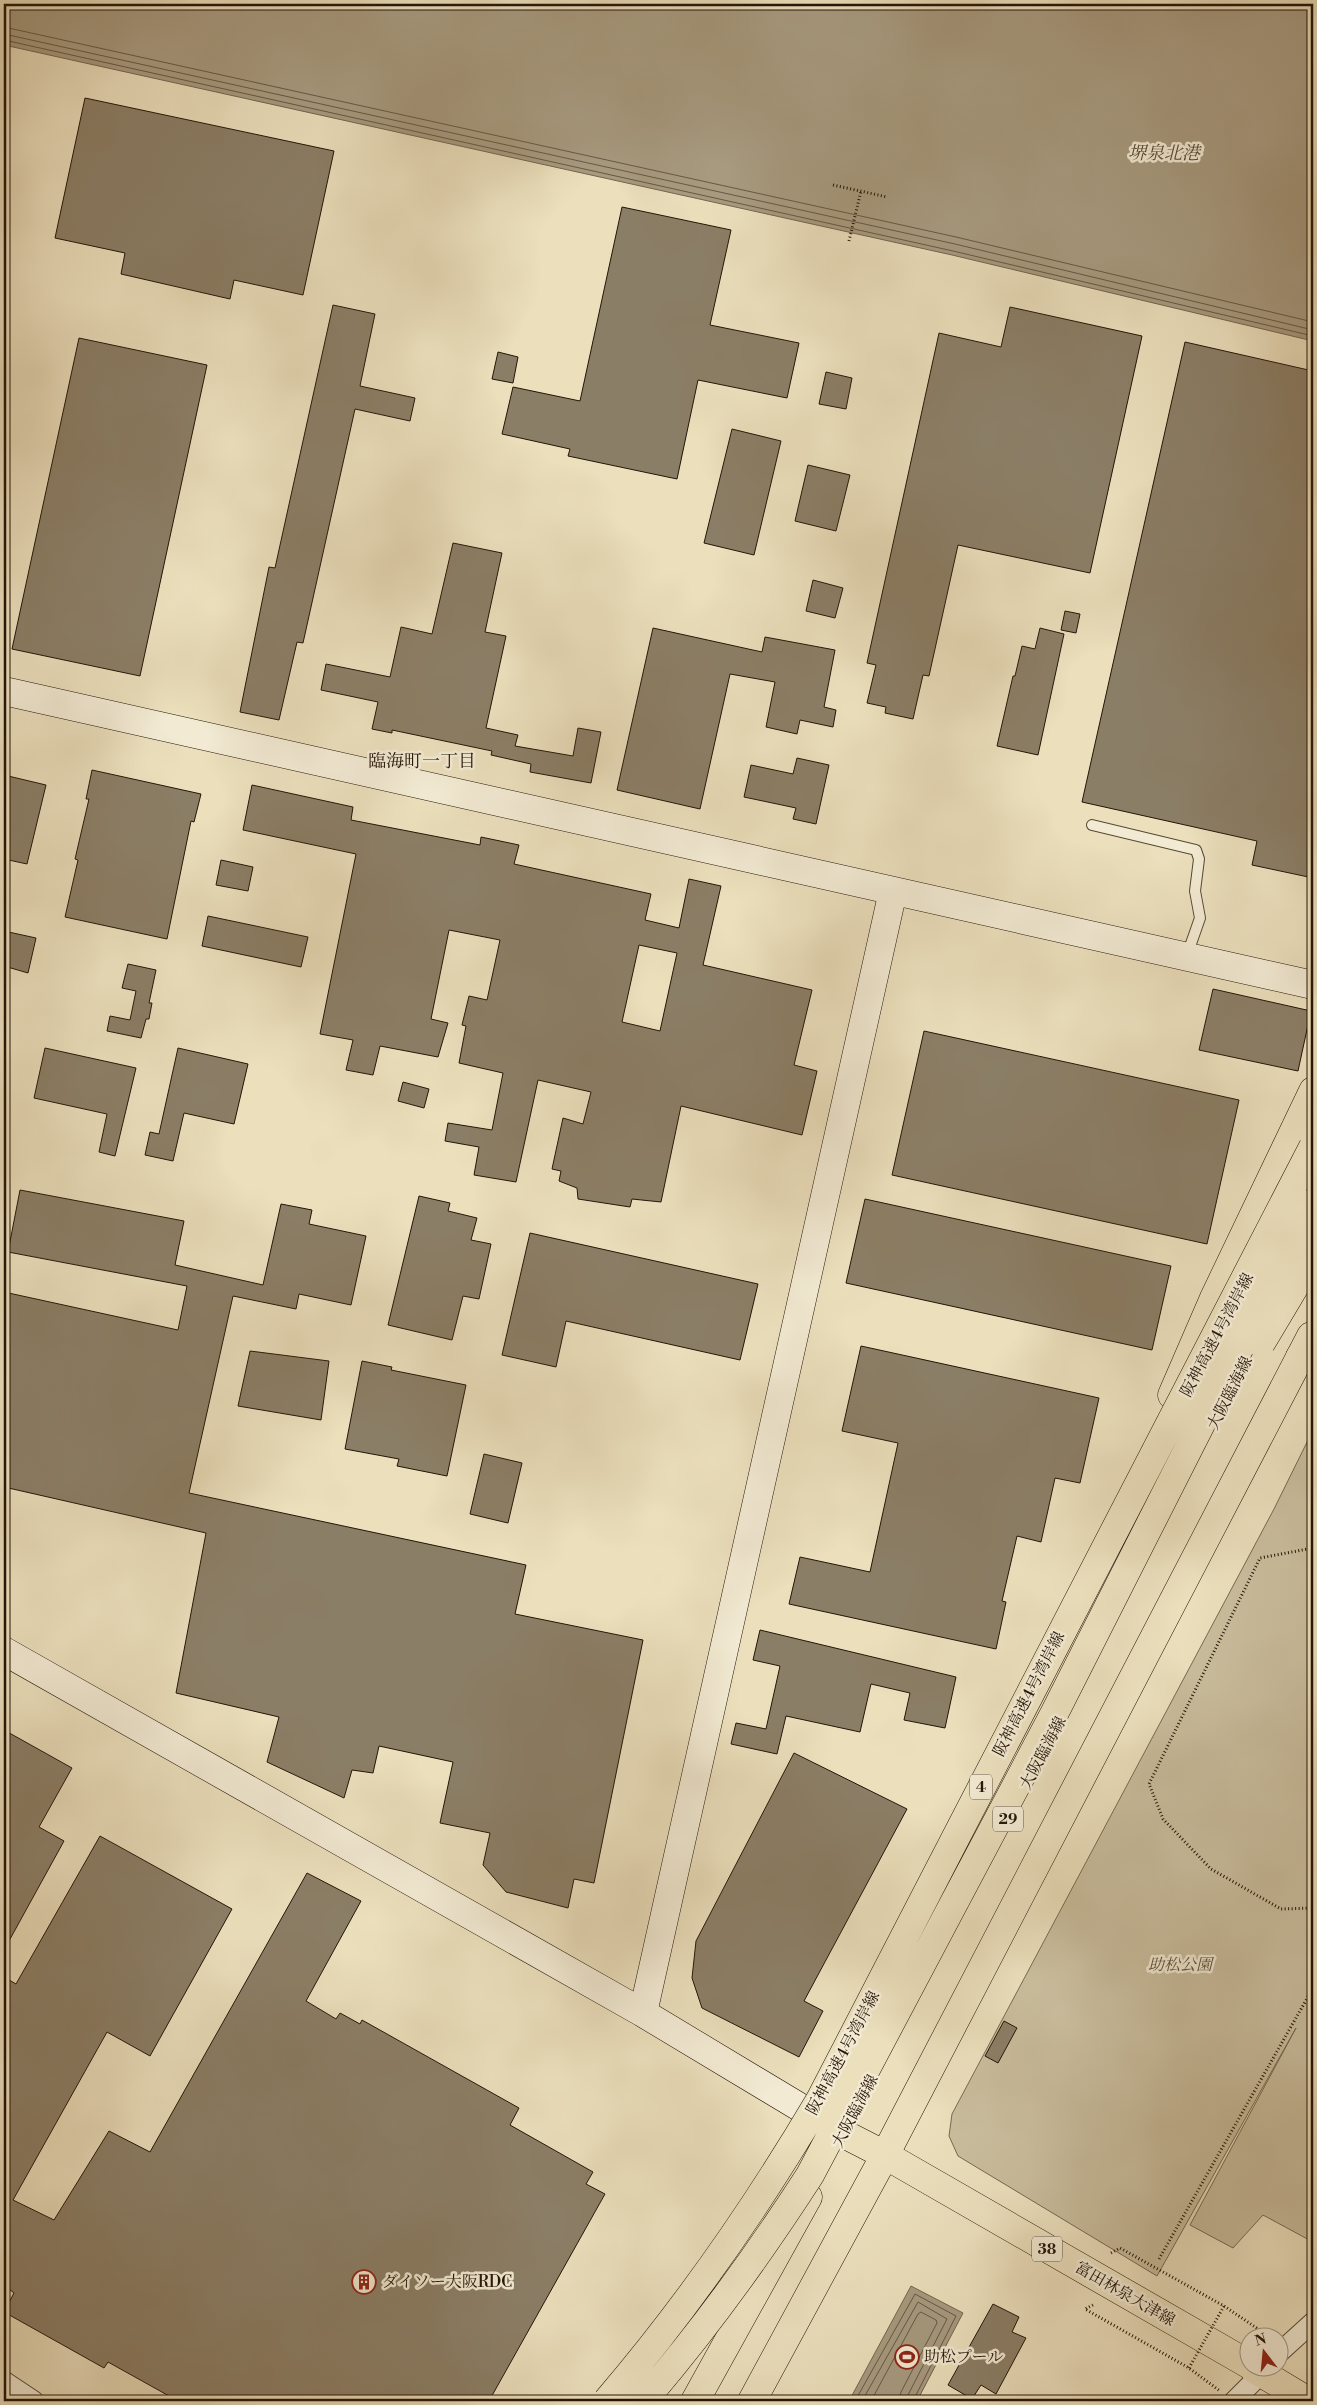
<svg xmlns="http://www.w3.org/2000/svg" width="1317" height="2405" font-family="'Libre Bodoni','Noto Serif JP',serif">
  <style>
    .green { fill: #c9bd9d; stroke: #766952 }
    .water { fill: #a79a7f; stroke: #73654f }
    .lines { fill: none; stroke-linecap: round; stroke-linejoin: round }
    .shore { stroke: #665844; stroke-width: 1 }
    .building { fill: #8b7e66; stroke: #241508; fill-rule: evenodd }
    .lane-casing { stroke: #564835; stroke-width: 12 }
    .street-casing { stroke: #564835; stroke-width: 21 }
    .secondary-casing { stroke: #241508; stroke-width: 29 }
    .primary-casing { stroke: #241508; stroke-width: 29 }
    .highway-casing { stroke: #241508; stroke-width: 29 }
    .path { stroke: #241508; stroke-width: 3; stroke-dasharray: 1 2.5; stroke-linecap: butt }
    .lane { stroke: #f2ead3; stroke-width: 10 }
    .street { stroke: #f2ead3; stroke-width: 19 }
    .secondary { stroke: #f2ead3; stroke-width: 28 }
    .primary { stroke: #ebdfbc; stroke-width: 28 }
    .highway { stroke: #ebdfbc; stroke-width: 28 }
    .highway-bridge-casing { stroke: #241508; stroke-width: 29; stroke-linecap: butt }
    .path-bridge { stroke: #241508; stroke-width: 3; stroke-dasharray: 1 2.5; stroke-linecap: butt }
    .highway-bridge { stroke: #ebdfbc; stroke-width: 28 }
    .labels { text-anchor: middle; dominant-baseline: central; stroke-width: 5; stroke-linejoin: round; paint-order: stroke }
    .shield { fill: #f2ead3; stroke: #625545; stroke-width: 1 }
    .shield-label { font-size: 15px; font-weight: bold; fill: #241508 }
    .street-label { font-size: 16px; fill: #241508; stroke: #f2ead3 }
    .park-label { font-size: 16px; font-style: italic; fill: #5e503c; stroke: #f2ead3 }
    .poi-label { font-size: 16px; fill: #241508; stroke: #f2ead3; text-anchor: start }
    .water-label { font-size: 18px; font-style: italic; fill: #584a38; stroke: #f2ead3 }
    .neighbourhood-label { font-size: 18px; fill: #241508; stroke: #f2ead3 }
  </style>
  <rect width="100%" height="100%" fill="#ebdfbc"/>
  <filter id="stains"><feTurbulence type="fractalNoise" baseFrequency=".004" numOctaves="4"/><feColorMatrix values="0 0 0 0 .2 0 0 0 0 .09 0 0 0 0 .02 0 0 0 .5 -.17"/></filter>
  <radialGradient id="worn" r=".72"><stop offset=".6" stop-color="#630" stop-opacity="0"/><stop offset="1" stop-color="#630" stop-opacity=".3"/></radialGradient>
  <!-- green -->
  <path class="green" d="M1313,1430V2242L1263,2215L1233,2248L1190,2225L1296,2028L1157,2276L958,2156L949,2136L952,2114L1274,1509Z"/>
  <!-- water -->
  <path class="water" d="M4,4H1313V341L952,255L4,45Z
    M911,2286L963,2313L917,2401H849Z"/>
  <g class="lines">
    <!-- shore -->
    <path class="shore" d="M4,27L956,237L1313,322
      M4,34L955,244L1313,330
      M4,40L953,251L1313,336
      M855,2401L915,2294L956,2316L913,2401
      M862,2401L918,2302L947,2319L908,2395L907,2401
      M871,2401L918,2314L921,2312L936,2320L937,2323L901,2392L899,2401"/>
  </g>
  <!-- building -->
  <path class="building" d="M85,98L334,151L303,295L234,280L230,299L121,274L125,253L55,238Z
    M622,207L731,230L710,325L799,343L787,398L698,380L677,479L568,456L570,449L502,434L513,387L580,401Z
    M333,305L375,314L360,386L415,398L410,421L355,409L303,643L297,642L279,720L240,712L269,567L275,568Z
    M1010,307L1142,336L1090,573L958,545L929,676L923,675L913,719L885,713L886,707L867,703L876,665L867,663L939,333L1001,347Z
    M79,338L207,365L140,676L12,649Z
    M1185,342L1313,371V878L1252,865L1257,841L1082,802Z
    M498,352L518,357L513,383L492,379Z
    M826,372L852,378L846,409L819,404Z
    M732,429L781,441L754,555L704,543Z
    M808,465L850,475L836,531L795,521Z
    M453,543L502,553L485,632L506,636L486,728L518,735L515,746L573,756L578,728L601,732L591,783L530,772L531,764L491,755L492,751L392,730V733L372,729L378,702L321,690L326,664L390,677L401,627L432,634Z
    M813,580L843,588L835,618L806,611Z
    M1065,611L1080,614L1076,633L1061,630Z
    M653,628L762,652L765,637L835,650L824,707L836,710L833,727L800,720L797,734L766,727L775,682L730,674L700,809L617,790Z
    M1040,628L1064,634L1038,755L997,746L1013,676H1015L1022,646L1035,649Z
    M797,758L829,765L816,824L793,819L796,808L744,797L751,765L793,774Z
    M92,770L201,794L194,822L191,821L167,939L65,917L78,860L75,859L89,799H86Z
    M4,775L46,785L27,864L4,859Z
    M252,785L353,807L351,820L480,845L481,837L519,845L514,864L651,894L645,920L679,928L689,879L721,886L703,965L812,990L794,1065L817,1071L802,1135L681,1106L661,1202L632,1199L630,1207L578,1199L577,1188L559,1181L561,1171L552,1169L563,1118L583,1124L591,1092L538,1080L516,1182L474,1175L479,1147L445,1141L448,1123L492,1130L503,1073L459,1063L466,1026L462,1025L469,996L487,1000L500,940L449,930L431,1019L448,1023L438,1057L380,1046L373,1075L346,1070L353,1040L320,1034L356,854L243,830ZM639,945L677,953L660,1031L622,1022Z
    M221,860L253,867L248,891L216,885Z
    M208,916L308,937L301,967L202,946Z
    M4,931L36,938L28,973L4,966Z
    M128,964L156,970L149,1003H152L149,1019H146L141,1038L107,1031L110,1016L130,1020L136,991L122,988Z
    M1213,989L1311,1011L1298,1071L1199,1050Z
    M924,1031L1239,1100L1207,1244L892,1175Z
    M45,1048L136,1068L115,1156L99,1152L107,1114L34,1098Z
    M178,1048L248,1064L234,1124L184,1113L173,1161L145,1155L150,1132L159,1134Z
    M403,1082L429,1089L424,1108L398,1101Z
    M20,1190L184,1221L175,1265L263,1285L281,1204L312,1210L309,1224L366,1236L351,1305L299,1294L296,1309L233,1296L189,1493L526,1565L515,1614L643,1640L594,1883L574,1879L568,1908L506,1892L483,1865L490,1833L440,1823L453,1762L379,1746L373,1773L352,1770L344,1798L267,1762L279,1717L176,1693L206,1533L4,1487V1292L178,1330L187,1286L8,1252Z
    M419,1196L450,1203L448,1211L477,1218L471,1240L491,1244L479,1299L463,1296L452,1340L388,1325Z
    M865,1199L1171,1266L1152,1350L846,1283Z
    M530,1233L758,1284L740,1360L566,1321L556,1367L502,1355Z
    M861,1346L1099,1398L1080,1483L1055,1478L1041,1542L1017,1536L1002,1601L1006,1602L996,1649L789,1604L800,1557L870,1572L898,1443L842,1431Z
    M250,1351L329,1361L321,1420L238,1406Z
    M362,1361L392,1367L391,1370L466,1385L447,1476L397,1466L399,1459L345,1449Z
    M484,1454L522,1463L508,1523L470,1514Z
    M760,1630L956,1677L945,1728L904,1720L910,1693L871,1684L860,1732L786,1716L777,1754L731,1744L736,1723L766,1729L780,1666L753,1660Z
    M4,1730L72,1768L39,1827L64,1841L4,1950Z
    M794,1753L907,1809L804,2001L823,2011L799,2057L702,2008L692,1978L696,1941Z
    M100,1836L232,1909L150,2056L107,2032L13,2200L54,2220L109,2131L150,2152L307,1873L361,1901L306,2001L336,2019L340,2013L360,2024L362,2020L519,2108L510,2125L593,2172L586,2184L605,2194L489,2401H178L108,2362L104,2368L4,2312L14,2293L4,2285V1977L16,1984Z
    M1004,2021L1017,2028L998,2063L985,2056Z
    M993,2304L1019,2317L1012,2332L1026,2338L996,2394L981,2385L972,2399L948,2385Z"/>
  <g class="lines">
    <!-- lane casing -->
    <g class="lane-casing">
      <path id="lane" d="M1092,825L1196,850L1199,859L1195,891L1200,918L1187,955"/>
    </g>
    <!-- street casing -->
    <g class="street-casing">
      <path id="street" d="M1280,2352L1313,2322
        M4,2381L34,2401
        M1234,2401L1267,2368"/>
    </g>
    <!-- secondary casing -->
    <g class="secondary-casing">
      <path id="secondary" d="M4,691L1313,985
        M4,1651L643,2013L831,2126
        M643,2013L893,891"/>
    </g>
    <!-- primary casing -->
    <g class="primary-casing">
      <path id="primary" d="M844,2134L885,2155L1250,2365
        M1253,2368L1308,2401
        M695,2401L808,2197
        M752,2401L885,2155L1311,1336"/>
    </g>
    <!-- highway casing -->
    <g class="highway-casing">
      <path id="highway" d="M1300,1357L1313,1345
        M1172,1395L1214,1298L1313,1091"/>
    </g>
    <!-- path -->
    <path class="path" d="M833,185L887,197
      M849,241L861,191
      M1313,1548L1260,1558L1149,1784L1163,1819L1211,1869L1281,1909L1313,1908
      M1111,2253L1120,2248L1224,2306L1264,2333L1261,2338
      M1159,2259L1313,1988
      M1093,2305L1085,2309L1189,2368L1220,2391"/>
    <!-- lane -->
    <use href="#lane" class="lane"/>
    <!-- street -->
    <use href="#street" class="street"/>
    <!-- secondary -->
    <use href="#secondary" class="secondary"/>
    <!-- primary -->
    <use href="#primary" class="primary"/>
    <!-- highway -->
    <use href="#highway" class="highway"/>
    <!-- highway-bridge casing -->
    <g class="highway-bridge-casing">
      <path id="highway-bridge" d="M1261,1343L1313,1256
        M607,2401C689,2305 757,2207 821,2098L1313,1147
        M643,2401C704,2330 759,2254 810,2175L1054,1714L1313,1203"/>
    </g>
    <!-- path-bridge -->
    <path class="path-bridge" d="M1189,2368L1224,2306"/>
    <!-- highway-bridge -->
    <use href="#highway-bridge" class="highway-bridge"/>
  </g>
  <!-- icons -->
  <defs>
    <g id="building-ring" transform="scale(1.25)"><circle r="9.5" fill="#f2ead3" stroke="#8f2418" stroke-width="1.5"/><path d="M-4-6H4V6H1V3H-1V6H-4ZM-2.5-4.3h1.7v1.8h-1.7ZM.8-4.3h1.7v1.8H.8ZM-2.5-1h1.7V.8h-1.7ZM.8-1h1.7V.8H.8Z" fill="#8f2418"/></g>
    <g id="stadium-ring" transform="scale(1.25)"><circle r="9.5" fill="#f2ead3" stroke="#8f2418" stroke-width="1.5"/><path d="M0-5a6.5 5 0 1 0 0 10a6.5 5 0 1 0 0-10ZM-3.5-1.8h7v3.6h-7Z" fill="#8f2418"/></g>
  </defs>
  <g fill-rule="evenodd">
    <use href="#building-ring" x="364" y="2282"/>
    <use href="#stadium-ring" x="907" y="2357"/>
  </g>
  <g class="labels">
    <!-- shield labels -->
    <g class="shield">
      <rect x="970" y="1774.5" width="22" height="25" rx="4"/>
      <rect x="993" y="1806.5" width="30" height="25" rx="4"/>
      <rect x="1032" y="2236.5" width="30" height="25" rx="4"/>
    </g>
    <g class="shield-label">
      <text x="981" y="1787">4</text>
      <text x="1008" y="1819">29</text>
      <text x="1047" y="2249">38</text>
    </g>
    <!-- street labels -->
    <g class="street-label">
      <text transform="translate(1217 1335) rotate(-62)">阪神高速4号湾岸線</text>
      <text transform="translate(1230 1393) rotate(-63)">大阪臨海線</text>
      <text transform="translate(1029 1694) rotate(-63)">阪神高速4号湾岸線</text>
      <text transform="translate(1043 1753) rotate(-62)">大阪臨海線</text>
      <text transform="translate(843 2053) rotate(-62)">阪神高速4号湾岸線</text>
      <text transform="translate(855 2111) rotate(-62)">大阪臨海線</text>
      <text transform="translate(1125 2294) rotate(30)">富田林泉大津線</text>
    </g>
    <!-- park labels -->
    <g class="park-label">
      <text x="1180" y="1965">助松公園</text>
    </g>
    <!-- poi labels -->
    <g class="poi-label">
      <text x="382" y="2282">ダイソー大阪RDC</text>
      <text x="924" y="2357">助松プール</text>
    </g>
    <!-- water labels -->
    <g class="water-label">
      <text x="1164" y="153">堺泉北港</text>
    </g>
    <!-- neighbourhood labels -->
    <g class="neighbourhood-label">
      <text x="422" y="761">臨海町一丁目</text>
    </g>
  </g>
  <!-- margin -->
  <rect width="1317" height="2405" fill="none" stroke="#ebdfbc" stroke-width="20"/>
  <rect x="5" y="5" width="1307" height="2395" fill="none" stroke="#241508" stroke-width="2.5"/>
  <rect x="10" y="10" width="1297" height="2385" fill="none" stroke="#241508"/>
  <!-- north arrow -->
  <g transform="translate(1264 2352) rotate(344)"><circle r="24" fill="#f2ead3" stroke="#a09582"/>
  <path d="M0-4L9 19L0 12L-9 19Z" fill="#8f2418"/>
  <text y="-8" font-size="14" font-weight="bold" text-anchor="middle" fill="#241508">N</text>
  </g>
  <rect width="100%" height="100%" filter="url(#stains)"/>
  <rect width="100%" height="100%" fill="url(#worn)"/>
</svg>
